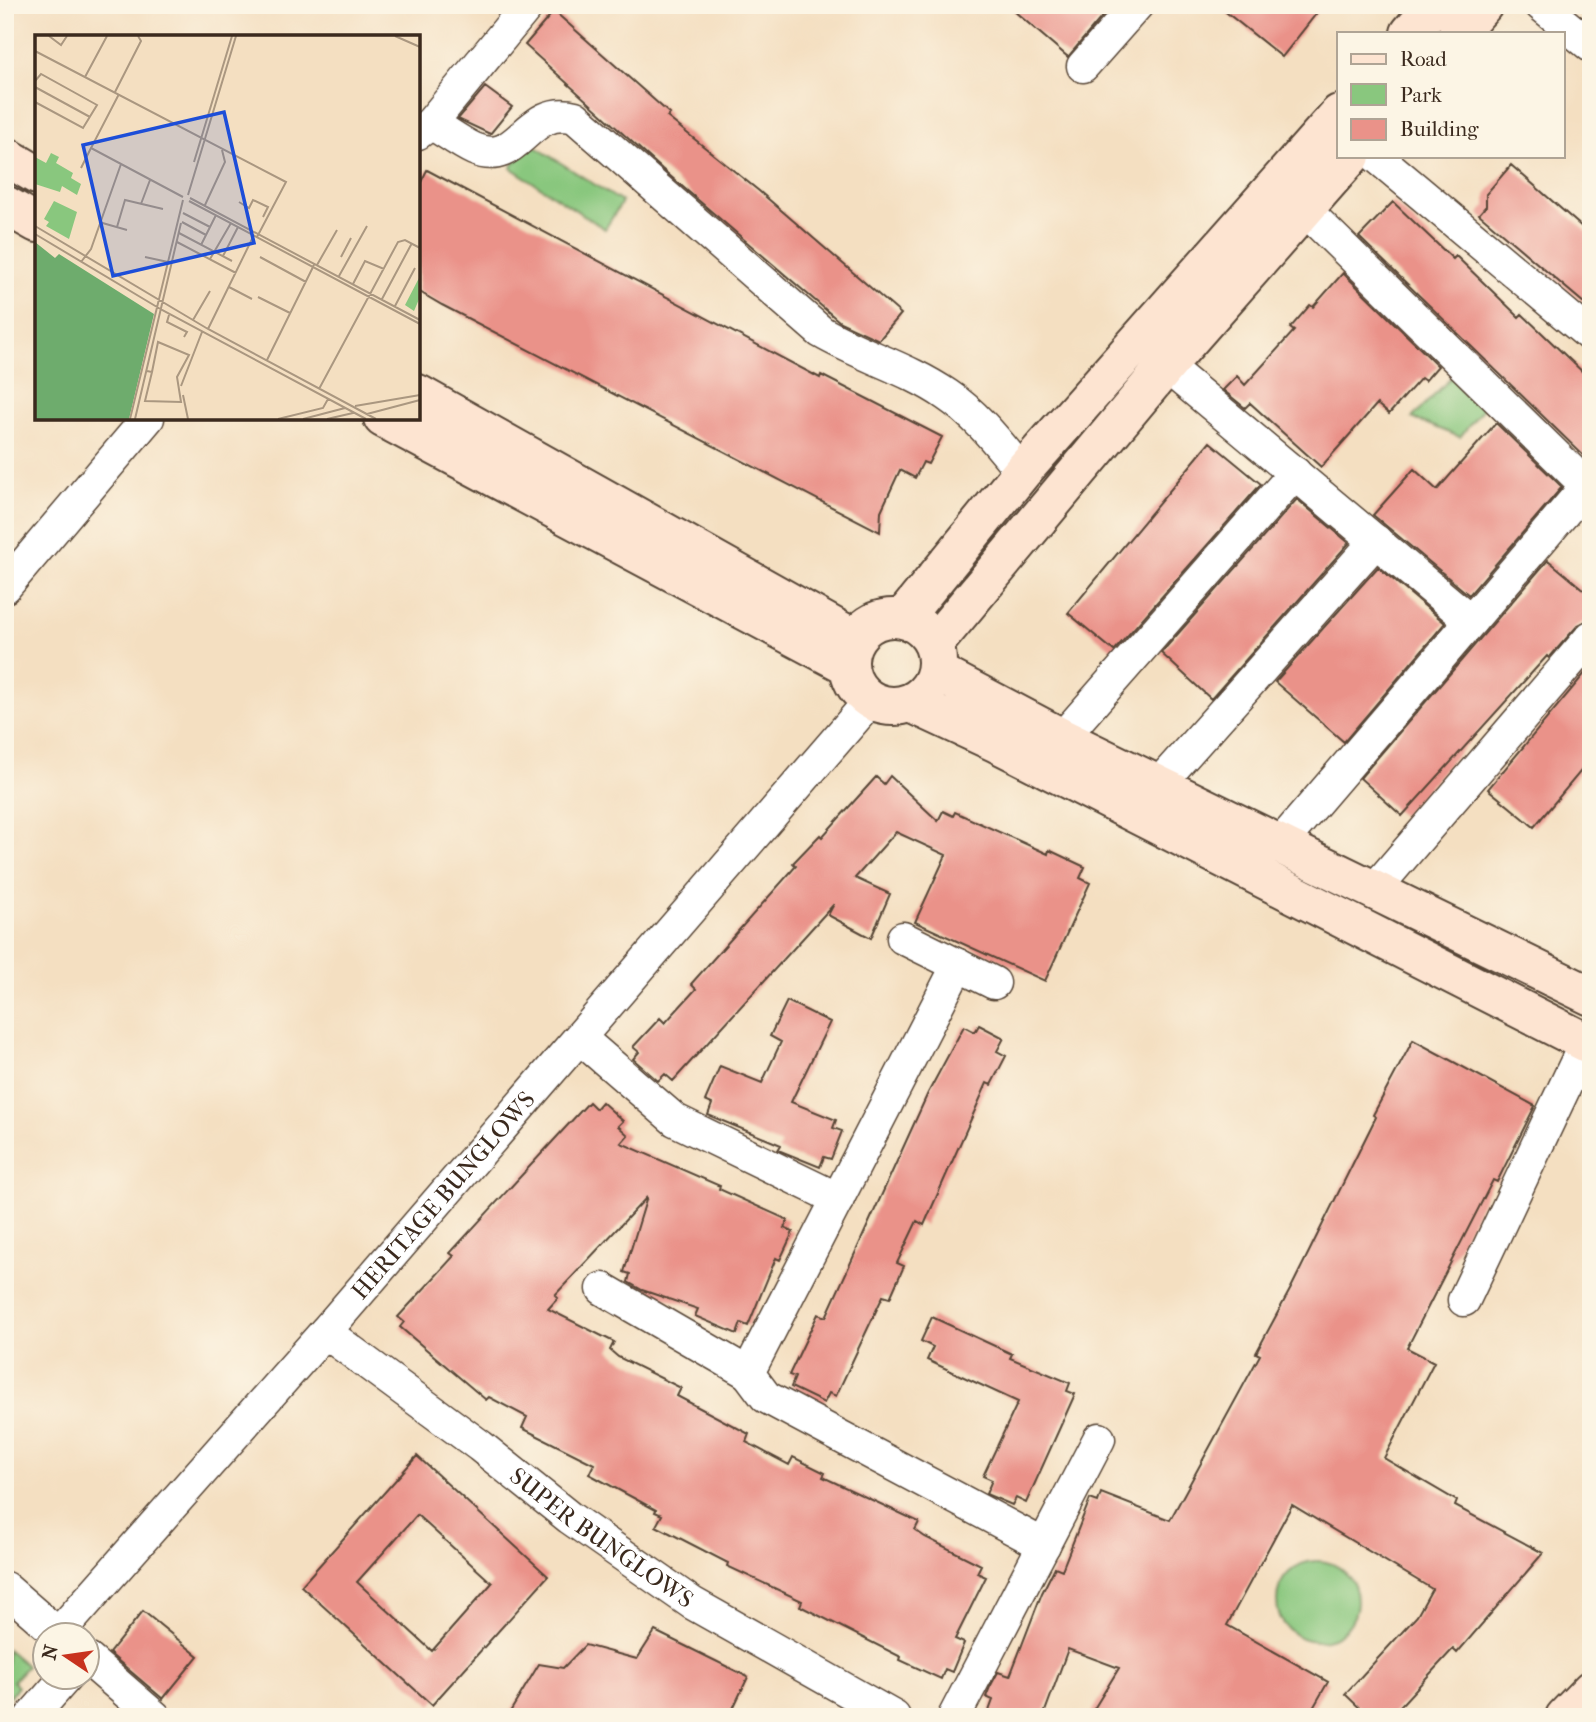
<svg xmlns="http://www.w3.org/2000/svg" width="1596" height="1722" font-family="'IM FELL French Canon',serif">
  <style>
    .green { fill: #89c77e; stroke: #62784e; stroke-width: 2 }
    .building { fill: #ea9289; fill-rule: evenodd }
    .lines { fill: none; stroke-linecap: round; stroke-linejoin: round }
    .street-casing { stroke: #574536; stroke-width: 35 }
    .secondary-casing { stroke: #574536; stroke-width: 42 }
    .street { stroke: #fff; stroke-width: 32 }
    .secondary { stroke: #fde4d1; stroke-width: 38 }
    .labels { text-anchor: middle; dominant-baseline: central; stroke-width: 6; stroke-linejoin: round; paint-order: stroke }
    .street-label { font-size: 24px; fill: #3b2a1e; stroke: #fcf5e5 }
    .inset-road { fill: none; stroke: #aa9780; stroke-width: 2 }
    .view { fill: #1d4ed8; fill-opacity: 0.15; stroke: #1d4ed8; stroke-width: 3.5 }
    .inset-edge { fill: none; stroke: #3b2a1e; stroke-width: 3.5 }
  </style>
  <rect width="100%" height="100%" fill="#fcf5e5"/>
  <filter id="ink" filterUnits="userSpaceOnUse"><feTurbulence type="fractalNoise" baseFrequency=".0143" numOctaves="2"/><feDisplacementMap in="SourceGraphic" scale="14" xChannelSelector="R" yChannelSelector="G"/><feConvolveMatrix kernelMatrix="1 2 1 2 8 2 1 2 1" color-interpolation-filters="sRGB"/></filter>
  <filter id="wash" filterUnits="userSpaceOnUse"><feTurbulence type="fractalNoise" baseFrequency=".00686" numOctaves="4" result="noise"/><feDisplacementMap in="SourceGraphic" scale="28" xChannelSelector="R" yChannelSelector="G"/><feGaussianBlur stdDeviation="1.57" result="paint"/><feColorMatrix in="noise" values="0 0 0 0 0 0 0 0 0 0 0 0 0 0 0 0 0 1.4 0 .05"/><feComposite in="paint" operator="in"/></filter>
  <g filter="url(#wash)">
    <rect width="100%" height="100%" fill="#f4dfc1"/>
    <!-- green -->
    <path class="green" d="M528,142L622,202L605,229L511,168Z
      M1461,367L1492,397L1460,437L1412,418Z
      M1277 1601a40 40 0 1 1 80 0a40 40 0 1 1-80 0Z
      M7,1649L27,1666L13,1681L18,1687L5,1701Z"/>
    <g id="blocks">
      <!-- building -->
      <path class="building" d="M1007,5H1112L1068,57Z
        M1217,5H1323L1282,57Z
        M554,11L670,114L667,117L759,191L901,314L879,340L840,322L662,169L525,45Z
        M485,87L512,107L490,134L458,119Z
        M1511,165L1591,235V309L1479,214L1486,206V194Z
        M427,170L820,378L821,375L942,437L928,464L923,462L915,478L900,470L881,511L880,532L442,305L418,291V188Z
        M1393,202L1453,259L1456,256L1519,317L1522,314L1591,380V463L1359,237Z
        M1343,273L1438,366L1425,381L1421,378L1389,414L1377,404L1321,467L1250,403L1245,408L1223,390L1237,376L1245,385L1294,331L1290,328L1310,305L1313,307Z
        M1496,423L1562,487L1469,595L1373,515L1414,469L1437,490Z
        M1210,442L1261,484L1114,651L1068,613Z
        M1297,499L1349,543L1211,699L1161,653Z
        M1548,560L1591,596V619L1578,625L1549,658L1547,656L1402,816L1360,778Z
        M1378,567L1445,623L1344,742L1275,682Z
        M1591,666V759L1534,827L1488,789Z
        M890,776L938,821L943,811L953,816L955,812L1048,854L1049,850L1085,867L1080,878L1090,883L1045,981L915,922L946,855L896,832L855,878L890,894L871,938L828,915L834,904L673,1081L665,1074L658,1081L633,1059L639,1052L633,1047L660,1018L665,1023L696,989L691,984L796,866L793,863L820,835L822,837L876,777L884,784Z
        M787,1001L830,1022L791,1102L836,1120L833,1128L842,1131L831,1159L824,1157L820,1167L778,1150L781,1145L708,1115L712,1104L705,1101L720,1066L762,1083L781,1042L770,1036Z
        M979,1025L1004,1038L997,1051L1006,1056L991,1085L987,1083L924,1225L917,1221L897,1263L904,1266L890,1298L883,1296L836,1396L829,1393L824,1403L791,1387L795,1377L789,1375L818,1314L826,1317L928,1093L964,1026L975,1032Z
        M1413,1040L1535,1106L1497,1182L1493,1180L1407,1348L1434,1362L1384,1458L1457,1501L1455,1506L1543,1553L1457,1653L1453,1649L1390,1717H1369L1345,1694L1417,1616L1432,1589L1292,1505L1227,1625L1328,1682L1308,1717H1089L1119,1668L1068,1649L1043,1717H1002L989,1711L993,1700L986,1697L990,1687L998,1672L1010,1676L1042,1593L1055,1567L1062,1570L1090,1499L1098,1502L1101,1493L1170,1520L1260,1355L1256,1353L1291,1288L1376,1117L1373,1115Z
        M589,1102L596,1109L602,1102L623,1121L618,1126L628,1135L621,1143L720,1186L719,1189L788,1220L784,1228L793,1232L780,1260L776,1258L748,1326L741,1323L737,1334L695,1316L698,1309L642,1290L628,1282L630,1274L624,1272L647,1197L555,1295L558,1298L548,1309L614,1342L610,1350L618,1357L681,1388L677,1396L749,1434L746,1442L789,1465L793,1457L825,1473L823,1477L919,1522L915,1530L925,1537L981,1565L977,1573L986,1577L955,1639L964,1643L952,1672L945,1669L941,1679L900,1660L901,1657L800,1606L802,1601L727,1566L728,1563L656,1526L662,1515L655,1512L656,1510L589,1474L594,1464L522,1428L527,1417L489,1397L486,1400L400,1327L404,1322L398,1317L454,1256L450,1253Z
        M932,1317L1012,1354L1010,1358L1070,1383L1067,1391L1075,1394L1026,1503L1016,1498L1012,1505L986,1494L992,1480L983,1476L1018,1402L927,1360L933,1347L921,1341Z
        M417,1456L548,1576L432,1705L301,1586ZM417,1515L492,1583L432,1651L357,1582Z
        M143,1611L198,1656L163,1699L109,1653Z
        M655,1631L748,1677L729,1717H507L539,1664L563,1668L585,1645L637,1659Z"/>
    </g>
  </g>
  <g filter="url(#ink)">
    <use href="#blocks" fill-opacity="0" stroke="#574536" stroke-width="2"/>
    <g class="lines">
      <!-- street casing -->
      <g class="street-casing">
        <g id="street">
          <path d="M1541,5L1591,46"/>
          <path d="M1083,66L1137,5"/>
          <path d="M431,123C445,131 459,142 474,149C520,169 525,104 575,117L821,332C862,356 908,368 947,395C977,415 999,444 1022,472"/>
          <path d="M418,133L431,123L528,5"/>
          <path d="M1376,156L1591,336"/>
          <path d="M1303,208L1591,490"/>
          <path d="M1166,366L1471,621"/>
          <path d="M5,587L148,418"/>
          <path d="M1062,738L1295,473"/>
          <path d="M1158,785L1376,541"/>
          <path d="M1280,844L1591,481"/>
          <path d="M1374,890L1591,637"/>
          <path d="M903,938L994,983"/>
          <path d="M958,965L748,1373L766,1397L1044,1545"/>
          <path d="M580,1038L675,1120L838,1199"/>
          <path d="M603,1289L748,1373"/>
          <path d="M1464,1300L1586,1042"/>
          <path id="s1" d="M325,1332L480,1446L570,1518L692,1603L894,1717"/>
          <path id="s2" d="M5,1588L58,1634L325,1332L870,701"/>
          <path d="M88,1659L155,1717"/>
          <path d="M31,1717L67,1676"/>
          <path d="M954,1717L1099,1439"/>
        </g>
      </g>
      <!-- secondary casing -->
      <g class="secondary-casing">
        <path id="secondary" d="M1410,33L1434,5
          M1458,33L1483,5
          M5,156L37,175
          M5,205L37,223
          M418,394L855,639
          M383,418L849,666
          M849 662a44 44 0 1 1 88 0a44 44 0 1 1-88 0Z
          M903,618L1022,472L1339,114
          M934,644L1166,366L1351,156
          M937,672L1062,738L1591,996
          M911,703L997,743L1591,1045
          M1565,1717L1591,1690"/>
      </g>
      <!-- street -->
      <use href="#street" class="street"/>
      <!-- secondary -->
      <use href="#secondary" class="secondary"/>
    </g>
  </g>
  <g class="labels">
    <!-- street labels -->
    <g class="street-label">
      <text stroke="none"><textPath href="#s2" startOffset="654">HERITAGE BUNGLOWS</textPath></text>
      <text stroke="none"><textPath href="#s1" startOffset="345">SUPER BUNGLOWS</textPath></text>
    </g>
  </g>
  <!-- overview -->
  <g transform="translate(35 35)">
    <rect width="385" height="385" fill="#f4dfc1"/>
    <path d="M16,118L24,122L21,128L38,138L36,143L46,149L42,160L27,151L25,157L0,149V122L11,128ZM19,166L42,177L34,204L11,191L14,187L9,184ZM385,241V262L379,276L370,270Z" fill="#89c77e"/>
    <path d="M0,207L20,223L24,219L119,279L94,384H0Z" fill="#6eac6d"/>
    <path class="inset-road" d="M14,1L26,10L32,1M360,1L385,12M0,16L251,147L222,202M50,42L72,1M0,46L6,39L62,70L48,93L0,67M0,52L55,82M80,57L106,6L103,1M84,59L56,113L148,162M159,127L197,1M46,133L56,113M153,160L201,1M155,163L385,285M154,166L385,289M204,167L214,173L218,165L233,172L228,182M106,169L115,145M170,170L190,127L187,115M148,178L175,192M64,187L92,195M147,187L171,200M0,191L173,294L341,384M82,192L90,165L128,174M144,198L197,226M0,199L127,275L331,384M142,207L201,238M166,210L181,180M188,221L203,192M110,222L133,227M225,222L271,247M306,222L316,203M175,224L196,188M46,227L56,214L86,129M282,230L302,195M304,241L332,191M318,249L330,226L349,234M194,252L217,264M223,262L255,278M347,264L377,208M360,271L380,233M134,280L132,287L152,297L149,302M158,285L175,256M173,294L219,200M232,325L279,230M112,336L117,337L110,366L146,367L142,342L154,320L123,307L117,337M146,351L167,297M284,354L363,207L370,205L385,213M148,360L153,384M320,371L385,360M332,379L385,365M95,384L148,165M100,384L146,188M243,384L288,373L293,364M268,384L310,373M292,384L318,378"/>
    <path class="view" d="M189,77L219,208L78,241L48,110Z"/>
    <rect width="385" height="385" class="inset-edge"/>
  </g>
  <!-- margin -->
  <rect width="1596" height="1722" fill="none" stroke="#fcf5e5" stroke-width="28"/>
  <!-- legend -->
  <rect x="1337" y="32" width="228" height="126" fill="#fcf5e5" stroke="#afa495" stroke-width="2"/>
  <rect x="1351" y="54" width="35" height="10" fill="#fde4d1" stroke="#afa495" stroke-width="2"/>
  <text x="1400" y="66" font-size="21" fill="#3b2a1e">Road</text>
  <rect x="1351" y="84" width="35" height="21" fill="#89c77e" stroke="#afa495" stroke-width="2"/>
  <text x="1400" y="102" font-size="21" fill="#3b2a1e">Park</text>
  <rect x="1351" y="119" width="35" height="21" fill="#ea9289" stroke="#afa495" stroke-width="2"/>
  <text x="1400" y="136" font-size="21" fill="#3b2a1e">Building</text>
  <!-- north arrow -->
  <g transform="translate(66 1656) rotate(283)"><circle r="33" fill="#fcf5e5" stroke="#afa495" stroke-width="2"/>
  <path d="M0-5L12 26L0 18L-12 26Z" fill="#c8321e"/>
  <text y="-10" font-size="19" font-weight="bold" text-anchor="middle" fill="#3b2a1e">N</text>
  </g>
</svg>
